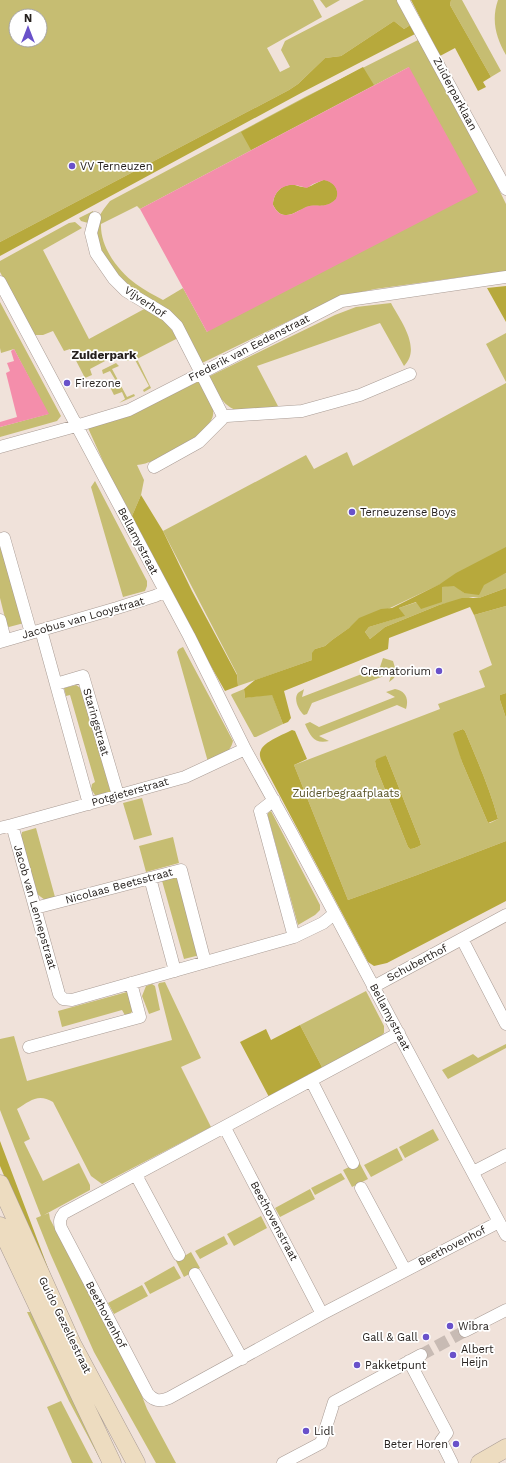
<svg xmlns="http://www.w3.org/2000/svg" width="506" height="1463" font-family="'Work Sans',sans-serif">
  <style>
    .green { fill: #c6bd72; fill-rule: evenodd }
    .forest { fill: #b7a93c }
    .water { fill: #f48eab; fill-rule: evenodd }
    .lines { fill: none; stroke-linecap: round; stroke-linejoin: round }
    .street-tunnel { stroke: #c8bbb4; stroke-width: 12; stroke-dasharray: 12 6; stroke-linecap: butt }
    .street-casing { stroke: #a99c95; stroke-width: 13 }
    .secondary-casing { stroke: #a99c95; stroke-width: 19 }
    .street { stroke: #fff; stroke-width: 12 }
    .secondary { stroke: #eddcc0; stroke-width: 18 }
    .poi-dot { fill: #6951ca; stroke: #fff; stroke-width: 1.5 }
    .labels { text-anchor: middle; dominant-baseline: central; stroke-width: 3.5; stroke-linejoin: round; paint-order: stroke }
    .street-label { font-size: 11px; fill: #26211e; stroke: #fff }
    .poi-label { font-size: 11px; fill: #26211e; stroke: #fff; text-anchor: start }
    .park-label { font-size: 11px; fill: #575226; stroke: #fff }
    .neighbourhood-label { font-size: 12px; font-weight: bold; fill: #26211e; stroke: #fff }
  </style>
  <rect width="100%" height="100%" fill="#f0e2da"/>
  <!-- green -->
  <path class="green" d="M0,0H313L322,17L267,48L280,72L290,67L281,50L285,41L364,0H398L412,24L404,29L394,21L341,56L325,58L298,84L289,90L0,242ZM16,16H40V40H16Z
    M320,0H340L326,8Z
    M451,0H462L501,71L491,77L450,5Z
    M498,0H506V55C496,38 491,20 498,0Z
    M420,39L481,153L506,204V271L375,289L348,295L326,303L202,363C196,351 191,337 182,326C176,319 167,314 160,309C134,290 86,257 98,219C101,212 106,206 110,201L305,97ZM409,67L207,332L183,288L163,300C154,295 144,290 136,284C118,271 100,247 101,224L137,206L140,209Z
    M93,211L94,215L88,223L81,221L79,218Z
    M75,222L82,228L43,250L89,339L146,308L164,320L178,338L137,359L151,388L144,392L143,390L149,386L134,358L127,361L122,352L90,369L92,375L85,378L70,349L64,351L53,331L43,335H33L0,272V261L69,223Z
    M0,302L61,416L57,421L0,437V427L48,414L14,349L1,353L0,348Z
    M391,303C400,320 422,348 404,366L380,323L257,366L279,408L235,410C221,404 215,389 208,377L335,315L356,307Z
    M506,333V382L486,344Z
    M116,363L119,366L112,369L127,397L134,394L135,396L119,403L125,399L122,392L114,395L109,385L116,381L110,371L103,374L102,370Z
    M199,381C204,390 215,404 213,415C210,435 156,464 137,465L144,480L141,495L132,516L107,470L88,428L127,416Z
    M506,383V553L352,626L332,640L325,646L315,649L312,660L238,686L237,674L163,531L306,455L314,469L347,452L353,466Z
    M95,481L147,581V586L145,591L123,597L91,487Z
    M0,546L2,548L24,623L9,627L7,626L0,598Z
    M506,573V588L479,598L473,597L439,605L385,627L370,639L365,632L369,627L404,616L399,608L417,602L441,587L454,585L464,593Z
    M506,606V693L500,695V700L506,718V841L417,875L348,900L294,765L440,709L438,704L485,687L479,671L492,665L474,615ZM463,729L465,731C477,760 490,789 498,819L490,823H488L462,762L455,732ZM386,755L420,841L421,845C418,847 413,849 410,849L408,847L376,767L375,761Z
    M183,647L233,741C230,754 220,757 208,762L177,652L179,649Z
    M383,658L393,661C396,671 399,676 389,682L392,673L312,703L307,714L304,715C299,711 293,699 298,693C299,692 303,690 304,689L302,697L380,667Z
    M76,685L82,689L111,793L100,796L95,795L91,789L92,784L95,782L70,695L66,696L64,688Z
    M244,689L245,698L272,694L283,724L256,737H254L231,695L232,694Z
    M395,689C406,691 409,699 406,709L397,705L319,736L329,741C314,744 311,737 305,724L310,722L319,727L395,697L386,692Z
    M142,798L152,835L134,840L123,803Z
    M271,811L320,905V910L315,915L298,925L268,817V813Z
    M36,828L55,897L45,900L37,894L21,837L22,832Z
    M173,837L179,863L146,872L139,846Z
    M177,873L200,955L184,959L161,877Z
    M165,982L201,1058L181,1067L211,1127L102,1184L91,1176L53,1102C38,1093 30,1101 17,1109L30,1139L24,1142L43,1181L79,1163L90,1185V1190L44,1215L49,1213L50,1219L140,1391L147,1409L176,1463H156L94,1352L50,1253L36,1218L41,1216L0,1110V1039L14,1036L27,1081L172,1040L158,985L159,983Z
    M152,984L155,986L160,1010L149,1014L142,996L146,986Z
    M366,991L384,1026V1033L379,1038L323,1069L300,1025Z
    M127,992L130,995L133,1010L129,1016L126,1017L122,1010L62,1027L58,1011Z
    M506,1044V1048L448,1079L442,1070L473,1054L478,1058Z
    M433,1129L439,1140L405,1158L399,1147Z
    M397,1148L403,1160L371,1177L364,1165Z
    M359,1162L368,1179L352,1187L343,1170Z
    M341,1173L345,1179L315,1195L311,1188Z
    M310,1189L315,1199L280,1217L275,1208Z
    M261,1216L267,1228L234,1246L227,1234Z
    M224,1236L228,1244L200,1259L195,1251Z
    M191,1252L200,1268L184,1277L176,1261Z
    M174,1266L181,1278L150,1294L144,1283Z
    M142,1285L148,1296L114,1314L108,1303Z
    M27,1312H32L102,1463L69,1401Z
    M61,1401L93,1463H72L47,1407Z"/>
  <!-- forest -->
  <path class="forest" d="M411,0H451L450,5L491,77L483,82L486,87L478,91L455,48L440,56Z
    M394,21L404,29L412,24L417,33L301,93L0,256V242L289,90L298,84L325,58L341,56Z
    M363,67L374,85L251,150L241,132Z
    M324,180C334,182 340,190 336,199C325,210 317,203 306,207C299,210 292,216 285,215C279,215 275,209 273,205C273,193 282,183 295,185C299,186 303,188 307,187C313,186 318,181 324,180Z
    M506,286V322L487,288Z
    M141,495L163,531L192,591L237,675L238,686L225,691L190,629L132,516Z
    M506,547V573L484,585L479,595L464,593L454,586L442,587V602L421,609L416,602L399,608L405,616L369,627L365,632L370,639L385,627L439,605L462,598H479L506,588V606L474,615L470,607L389,638L388,649L284,691L291,718L288,722L283,724L272,695L245,698L244,689L255,680L312,660V653L315,649L325,646L332,640L349,628L359,618L381,609L392,608L440,584L456,573Z
    M506,693V718L500,700V695Z
    M463,729L465,731C477,760 490,789 498,819L488,823L462,762L453,734L455,732Z
    M292,730L295,731L307,759L294,765L348,900L417,875L506,841V901L387,963L374,966L368,962L261,760C260,756 259,753 261,750C264,742 284,734 292,730Z
    M386,755L420,841L421,845C418,847 413,849 410,849L408,847L376,767L375,761L377,759Z
    M300,1025L323,1069L269,1097L240,1042L266,1029L271,1040Z
    M0,1141L65,1313L31,1240L0,1166Z"/>
  <!-- water -->
  <path class="water" d="M409,67L478,192L207,332L140,209ZM324,180C334,182 340,190 336,199C325,210 317,203 306,207C299,210 292,216 285,215C279,215 275,209 273,205C273,194 281,184 294,185C298,185 302,187 307,188L313,184Z
    M14,349L49,414L0,427V422L17,417L6,373L10,371L7,363L14,361L11,351Z"/>
  <g class="lines">
    <!-- street-tunnel -->
    <path class="street-tunnel" d="M421,1355L465,1331"/>
    <!-- street casing -->
    <g class="street-casing">
      <path id="street" d="M403,0L506,189
        M95,218L91,233L96,253L114,279L126,291L166,315L177,326L222,414
        M0,282L189,636L245,749L291,832L506,1235
        M227,416L302,411L360,395L410,374
        M0,447L76,426L129,410L342,301L506,277
        M154,467L199,442L222,419
        M0,540L4,538L31,633
        M0,620L5,640
        M41,630L89,804
        M0,642L117,608L155,596L164,592
        M56,684L83,676L118,795
        M274,800L260,811L294,937
        M12,825L185,777L245,749
        M0,828L12,825L59,994L63,999L72,1000L294,937L323,923L334,914
        M150,878L175,971
        M35,908L181,870L205,962
        M462,939L506,1024
        M373,987L506,915
        M399,1033L64,1213C60,1218 59,1221 61,1228L148,1394C154,1401 160,1402 169,1398L322,1314L499,1222
        M29,1047L140,1017L131,983
        M311,1080L353,1163
        M225,1128L322,1314
        M473,1172L506,1155
        M136,1175L179,1255
        M361,1188L405,1270
        M195,1274L242,1359
        M465,1331L506,1310
        M409,1361L447,1433L441,1441L452,1463
        M283,1463L321,1443L334,1402L421,1355"/>
    </g>
    <!-- secondary casing -->
    <g class="secondary-casing">
      <path id="secondary" d="M0,1184L72,1344L136,1463
        M0,1226L112,1463
        M480,1463L506,1448"/>
    </g>
    <!-- street -->
    <use href="#street" class="street"/>
    <!-- secondary -->
    <use href="#secondary" class="secondary"/>
  </g>
  <!-- markers -->
  <g class="poi-dot">
    <circle cx="72" cy="166" r="4"/>
    <circle cx="67" cy="383" r="4"/>
    <circle cx="352" cy="512" r="4"/>
    <circle cx="439" cy="671" r="4"/>
    <circle cx="450" cy="1326" r="4"/>
    <circle cx="426" cy="1337" r="4"/>
    <circle cx="453" cy="1355" r="4"/>
    <circle cx="357" cy="1365" r="4"/>
    <circle cx="306" cy="1431" r="4"/>
    <circle cx="456" cy="1444" r="4"/>
  </g>
  <g class="labels">
    <!-- street labels -->
    <g class="street-label">
      <text transform="translate(455 94) rotate(62)">Zuiderparklaan</text>
      <text transform="translate(145 302) rotate(34)">Vijverhof</text>
      <text transform="translate(249 348) rotate(-27)">Frederik van Eedenstraat</text>
      <text transform="translate(138 541) rotate(62)">Bellamystraat</text>
      <text transform="translate(83 618) rotate(-16)">Jacobus van Looystraat</text>
      <text transform="translate(96 722) rotate(74)">Staringstraat</text>
      <text transform="translate(130 792) rotate(-16)">Potgieterstraat</text>
      <text transform="translate(119 886) rotate(-15)">Nicolaas Beetsstraat</text>
      <text transform="translate(35 907) rotate(74)">Jacob van Lennepstraat</text>
      <text transform="translate(417 963) rotate(-28)">Schuberthof</text>
      <text transform="translate(390 1017) rotate(62)">Bellamystraat</text>
      <text transform="translate(274 1221) rotate(62)">Beethovenstraat</text>
      <text transform="translate(452 1246) rotate(-27)">Beethovenhof</text>
      <text transform="translate(106 1315) rotate(62)">Beethovenhof</text>
      <text transform="translate(65 1325) rotate(64)">Guido Gezellestraat</text>
    </g>
    <!-- poi labels -->
    <g class="poi-label">
      <text x="80" y="166">VV Terneuzen</text>
      <text x="75" y="383">Firezone</text>
      <text x="360" y="512">Terneuzense Boys</text>
      <text x="431" y="671" text-anchor="end">Crematorium</text>
      <text x="458" y="1326">Wibra</text>
      <text x="418" y="1337" text-anchor="end">Gall &amp; Gall</text>
      <text x="461" y="1349">Albert<tspan x="461" dy="13">Heijn</tspan></text>
      <text x="365" y="1365">Pakketpunt</text>
      <text x="314" y="1431">Lidl</text>
      <text x="448" y="1444" text-anchor="end">Beter Horen</text>
    </g>
    <!-- park labels -->
    <g class="park-label">
      <text x="346" y="793">Zuiderbegraafplaats</text>
    </g>
    <!-- neighbourhood labels -->
    <g class="neighbourhood-label">
      <text x="104" y="355">Zuiderpark</text>
    </g>
  </g>
  <!-- north arrow -->
  <g transform="translate(28 28)"><circle r="19" fill="#ffffff" stroke="#a8a6a5"/>
  <path d="M0-3L7 15L0 10L-7 15Z" fill="#6951ca"/>
  <text y="-6" font-size="11" font-weight="bold" text-anchor="middle" fill="#26211e">N</text>
  </g>
</svg>
